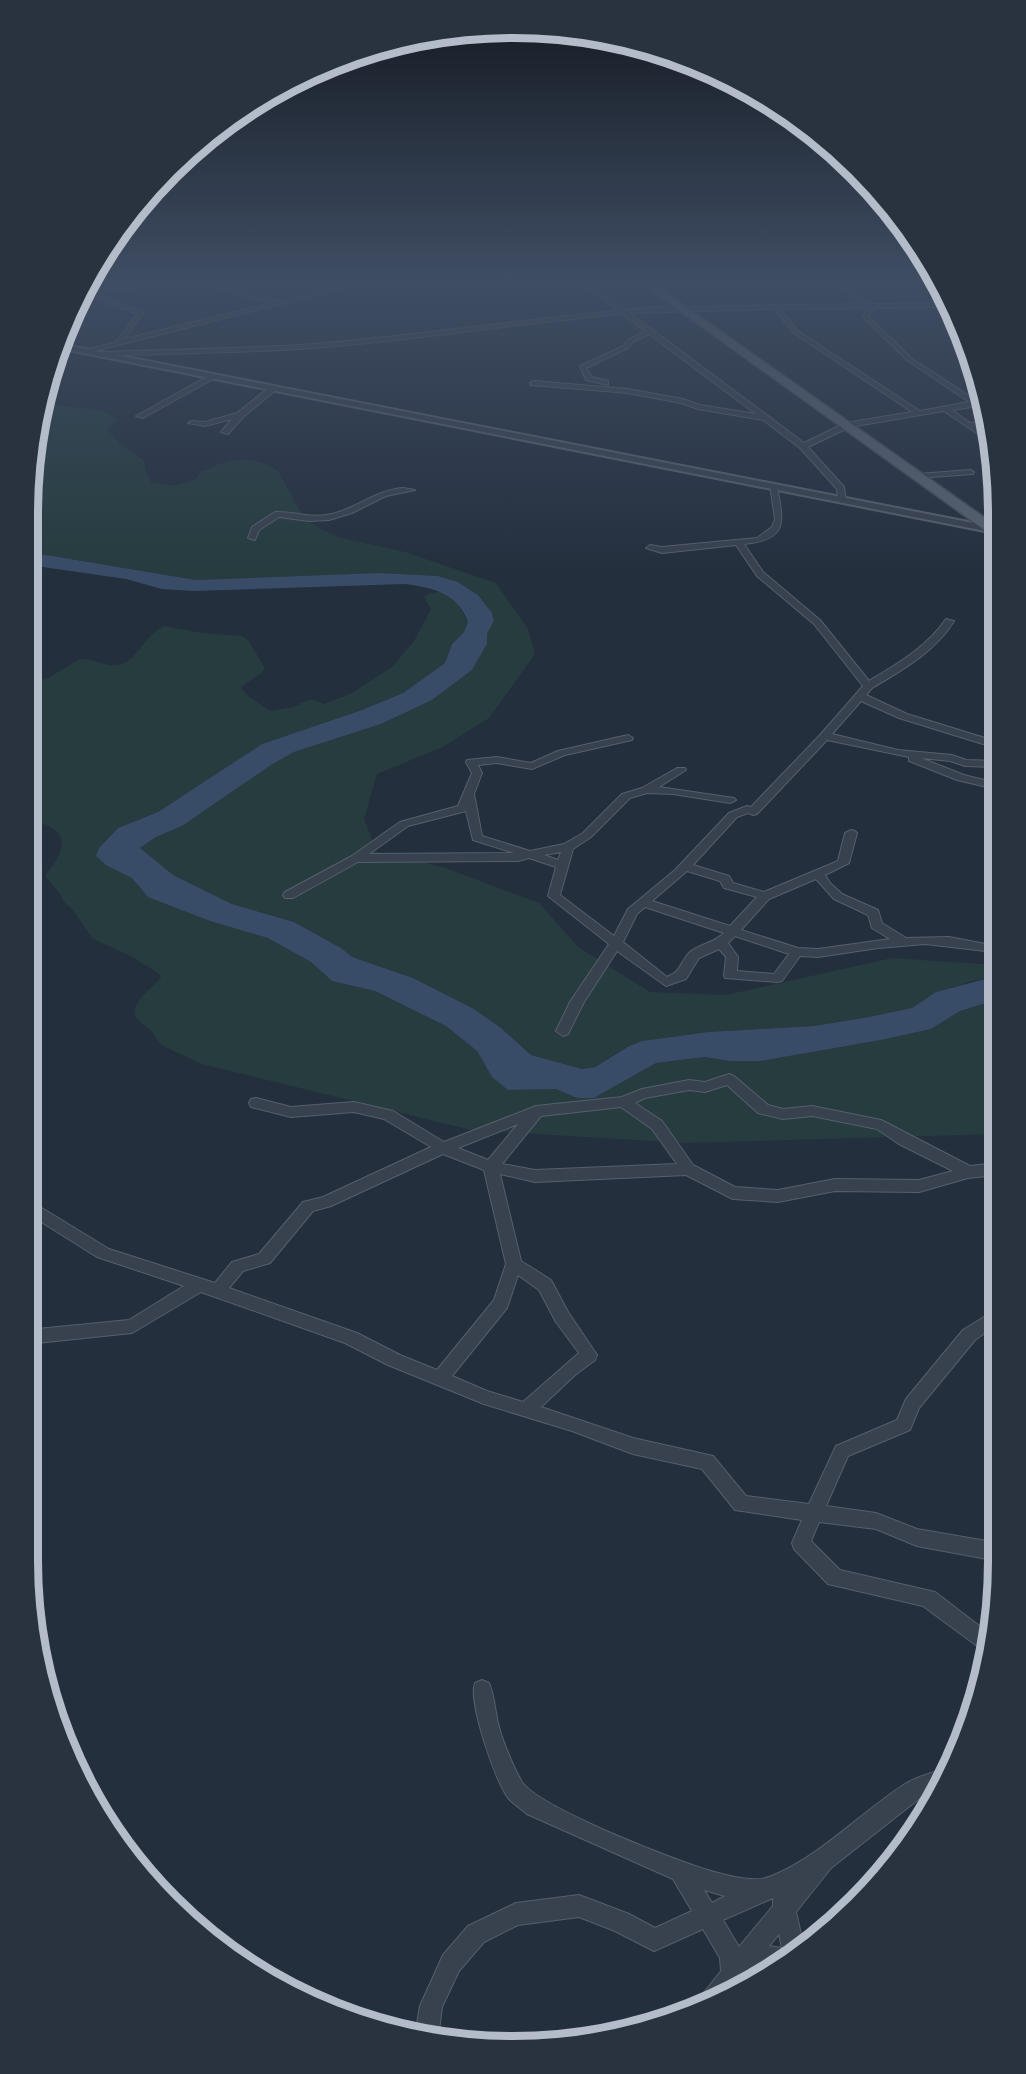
<svg xmlns="http://www.w3.org/2000/svg" width="1026" height="2074" font-family="'DejaVu Sans',sans-serif">
  <style>
    .green { fill: #263c3f }
    .water { fill: #394c67 }
    .lines { fill: none; stroke-linecap: round; stroke-linejoin: round }
    .minor-casing { stroke: #565f6c; stroke-width: 2 }
    .tertiary-casing { stroke: #565f6c; stroke-width: 4 }
    .primary-casing { stroke: #414a57; stroke-width: 3 }
    .minor { fill: #38414e; fill-rule: evenodd }
    .tertiary { fill: #38414e; fill-rule: evenodd }
    .primary { fill: #56606e; fill-rule: evenodd }
    .rim { fill: none; stroke: #b4bcc9; stroke-width: 8 }
  </style>
  <rect width="100%" height="100%" fill="#242f3e"/>
  <!-- green -->
  <path class="green" d="M41,403L103,411L118,419L107,430L122,445L144,461L146,472L151,482C169,487 181,486 198,478L200,472C208,470 215,465 222,463C240,458 263,459 278,471L304,518L319,528L338,537L405,552L496,583L528,629L535,654L489,718L443,747L377,774L364,819L377,852L443,867L539,903L578,947L650,992L726,995L892,958L996,965V976L973,981L936,992L912,1008L869,1017L814,1026L708,1032L642,1041L628,1046L594,1067L582,1069L531,1055L501,1028L474,1009L413,978L352,957L341,948L294,922L232,904L173,875L140,848L156,837L182,826L271,765L294,752L381,724L432,700L472,670L487,644V634L494,621L492,613L478,595L458,582L438,576L379,573L196,580L28,552V482Z
    M441,591L458,604L468,622L464,632L452,644L445,663L403,693L362,710L262,744L158,812L118,828L99,848L136,881L145,893L210,921L269,938L311,962L332,981L375,991L446,1026L477,1051L492,1077L515,1090L556,1089L577,1098H594L656,1063L705,1057L730,1061H760L881,1040L931,1029L960,1011L996,1000L997,1134L685,1143L471,1130L202,1064L161,1045L151,1031L135,1017C132,1001 151,989 161,978L159,974L133,957L93,939L72,909L63,901L60,894L46,877V874C58,860 71,840 52,828C44,823 36,821 28,822V684L48,678L80,659C93,658 104,667 118,665C137,662 143,636 164,626L202,633L242,636L248,640L265,668L261,673L241,687L248,696L270,711L293,707L311,699L324,704L352,693L392,667L414,641L431,609L424,597L428,594Z"/>
  <!-- water -->
  <path class="water" d="M28,552L196,580L379,573L438,576L458,582L478,595L492,613L494,621L487,634V644L472,670L432,700L381,724L294,752L271,765L182,826L156,837L140,848L173,875L232,904L294,922L341,948L352,957L413,978L474,1009L501,1028L531,1055L582,1069L595,1067L629,1046L642,1041L708,1032L814,1026L869,1017L912,1008L936,992L993,977L996,976V1000L960,1011L931,1029L881,1040L760,1061H730L705,1057L656,1063L594,1098H577L556,1089L508,1090L492,1077L477,1051L446,1026L375,991L332,981L311,962L268,938L210,921L148,897L132,878L106,865L96,856L99,848L118,828L158,812L262,744L362,710L403,693L445,663L452,644L464,632L468,622C458,593 431,587 404,584L194,591L162,589L126,579L36,566L28,564Z"/>
  <g class="lines">
    <!-- minor casing -->
    <g class="minor-casing">
      <path id="minor" d="M366,280H376L86,353L83,351L116,342L138,314L85,295V293H81L83,289L161,281L208,282L279,301ZM161,285L208,286L271,303L124,339L144,312L88,292Z
        M578,280H585L625,310L657,307L865,304L849,293L836,280H842L853,291L873,304L949,303L951,307L874,308L868,316L911,358L977,401H982V405L979,406L952,410L970,423L987,421L988,425L975,427L992,439L994,445L944,411L850,427L808,447L844,487L846,501L842,503L838,501L837,489L800,448L763,420L698,409L681,403L628,393L531,385L530,383L534,381L628,389L683,399L700,405L756,414L649,334L632,342L628,348L586,368L592,377L608,381V385L586,380L580,366L624,346L628,340L645,331L622,314C519,323 417,340 314,348C244,353 174,353 104,356L101,354L104,352C174,349 244,349 314,344C415,336 516,320 618,311ZM867,308L863,317L907,360L969,402L920,411L798,331L780,309ZM774,309L794,333L912,412L845,423L804,443L630,313Z
        M210,375L214,377L213,379L143,418L136,416Z
        M271,386L278,388L243,417L228,434L221,432L232,419L205,426L188,423L192,421L205,422L237,413Z
        M970,470L974,472L973,474L918,478L914,476L918,474Z
        M770,485L777,487C784,522 788,540 744,544L763,572L820,620L869,681C897,664 927,647 946,619L954,621C935,652 902,670 872,688L866,695L907,714L985,738L996,731V740L991,744H983L899,718L861,701L832,734L898,750L952,755L966,760L996,761V767L965,766L950,761L921,758L964,775L996,783V789L957,780L909,761V757L827,740L757,814L753,815L748,813L737,817L693,865L729,876L733,883L764,892L838,861L845,833L851,830L855,831L857,833L849,863L825,875L830,883L842,894L878,910L882,923L906,938L949,937L996,946V955L986,951L925,944L878,948L818,957L800,956L782,981L777,982L725,978L724,975L726,957L719,949L699,958L686,979L666,986L617,951L584,1002L568,1034L563,1036L556,1031L570,1002L609,944L548,896L556,867L529,858L518,861L358,862L293,898H285L283,895L285,892L352,856L400,822L458,806L472,773L466,762L467,760L497,757L531,763L558,751L628,735L633,738L632,740L565,755L532,769L497,763L478,765L482,773L474,794L482,836L530,851L564,844L583,833L622,794L642,788L677,768H685L686,770L659,787L734,798L736,800L730,803L673,794L647,793L630,798L591,837L573,849L560,895L614,936L628,909L675,870L729,813L747,806L751,807L821,734L863,686L814,624L757,576L736,545L662,553L646,548L650,545L662,547L757,538L772,527L775,519ZM466,811L473,840L514,853L369,854L408,826ZM561,852L558,860L544,855ZM687,871L720,881L724,888L757,897L730,926L652,901ZM816,879L834,899L868,915L872,928L890,939L818,949L798,948L741,930L769,899ZM645,907L724,933C714,943 700,944 690,952C680,962 682,971 667,977L623,942L637,914ZM735,936L789,954L774,974L737,971L738,957L728,943Z
        M403,488L415,490L386,496L352,513L329,520L309,521L279,517L259,530L255,540L248,538L252,527L275,512C294,511 310,519 332,514C357,508 376,490 403,488Z
        M729,1074L734,1076L768,1105L783,1109L812,1106L881,1120L970,1166L997,1163V1175L968,1178L919,1192L835,1191L778,1202L733,1199L686,1175L535,1182L500,1174L521,1261L551,1280L568,1312L597,1355L595,1360L575,1375L541,1407L633,1438L713,1456L746,1496L809,1504L836,1446L897,1420L906,1399L963,1330L997,1309V1324L975,1340L919,1408L910,1430L848,1456L826,1506L876,1513L917,1529L998,1543V1561L917,1546L876,1529L819,1522L811,1541L840,1570L935,1592L991,1635L988,1654L923,1606L828,1584L794,1549L792,1543L802,1520L735,1510L702,1469L633,1454L572,1431L484,1404L388,1365L345,1343L201,1292L132,1333L27,1344V1330L129,1320L184,1286L97,1257L27,1213V1199L109,1249L215,1283L232,1262L259,1254L303,1202L323,1197L431,1147L384,1119L354,1112L291,1117L251,1107L249,1103L251,1099L256,1098L291,1107L354,1102L393,1111L444,1142L536,1106L622,1097L642,1089L689,1080L705,1082ZM727,1085L758,1113L783,1119L812,1116L877,1129L899,1144L953,1171L919,1180L835,1179L778,1190L735,1187L693,1165L662,1121L635,1103L645,1098L689,1090L705,1092ZM621,1107L652,1129L677,1164L535,1170L502,1164L541,1116ZM518,1124L488,1160L458,1148ZM443,1154L484,1170L506,1264L494,1300L437,1370L400,1355L357,1333L229,1288L243,1271L270,1263L313,1211L331,1206ZM518,1275L539,1290L556,1322L579,1353L523,1402L487,1391L452,1376L507,1308Z
        M482,1680L489,1683C495,1697 495,1713 499,1727C503,1742 514,1769 522,1782C539,1808 683,1864 718,1873C734,1877 756,1883 772,1876C822,1855 860,1813 905,1784C918,1776 934,1772 948,1768L951,1769L937,1792L920,1798L831,1868L796,1912L803,1943L767,1969L753,1967L746,1975L750,1981L728,1997L701,2005L700,2002L703,1994L721,1971L720,1958L703,1929L654,1951L615,1931L579,1917L518,1925L484,1942L459,1971L442,2007L438,2038L415,2036L420,2006L443,1955L468,1926L516,1903L579,1895L629,1914L655,1928L692,1911L673,1879L527,1814C521,1809 514,1804 509,1799C496,1784 468,1701 475,1683ZM704,1890L725,1896L712,1903ZM773,1898V1906L739,1947L723,1920ZM779,1934L782,1948L769,1946Z"/>
    </g>
    <!-- tertiary casing -->
    <g class="tertiary-casing">
      <path id="tertiary" d="M60,344L994,527L995,533L58,348Z"/>
    </g>
    <!-- primary casing -->
    <g class="primary-casing">
      <path id="primary" d="M637,280H648L995,525V535L990,534Z"/>
    </g>
    <!-- minor -->
    <use href="#minor" class="minor"/>
    <!-- tertiary -->
    <use href="#tertiary" class="tertiary"/>
    <!-- primary -->
    <use href="#primary" class="primary"/>
  </g>
  <!-- sky -->
  <linearGradient id="sky" x2="0" y2="1"><stop stop-color="#141a22"/><stop offset="0.49" stop-color="#3f4d63"/><stop offset="1" stop-color="#3f4d63" stop-opacity="0"/></linearGradient>
  <rect width="1026" height="570" fill="url(#sky)"/>
  <!-- crop -->
  <path d="M0 0H1026V2074H0ZM513 38H513A475 475 0 0 1 988 513V1561A475 475 0 0 1 513 2036H513A475 475 0 0 1 38 1561V513A475 475 0 0 1 513 38Z" fill="#29323f" fill-rule="evenodd"/>
  <path class="rim" d="M513 38H513A475 475 0 0 1 988 513V1561A475 475 0 0 1 513 2036H513A475 475 0 0 1 38 1561V513A475 475 0 0 1 513 38Z"/>
</svg>
